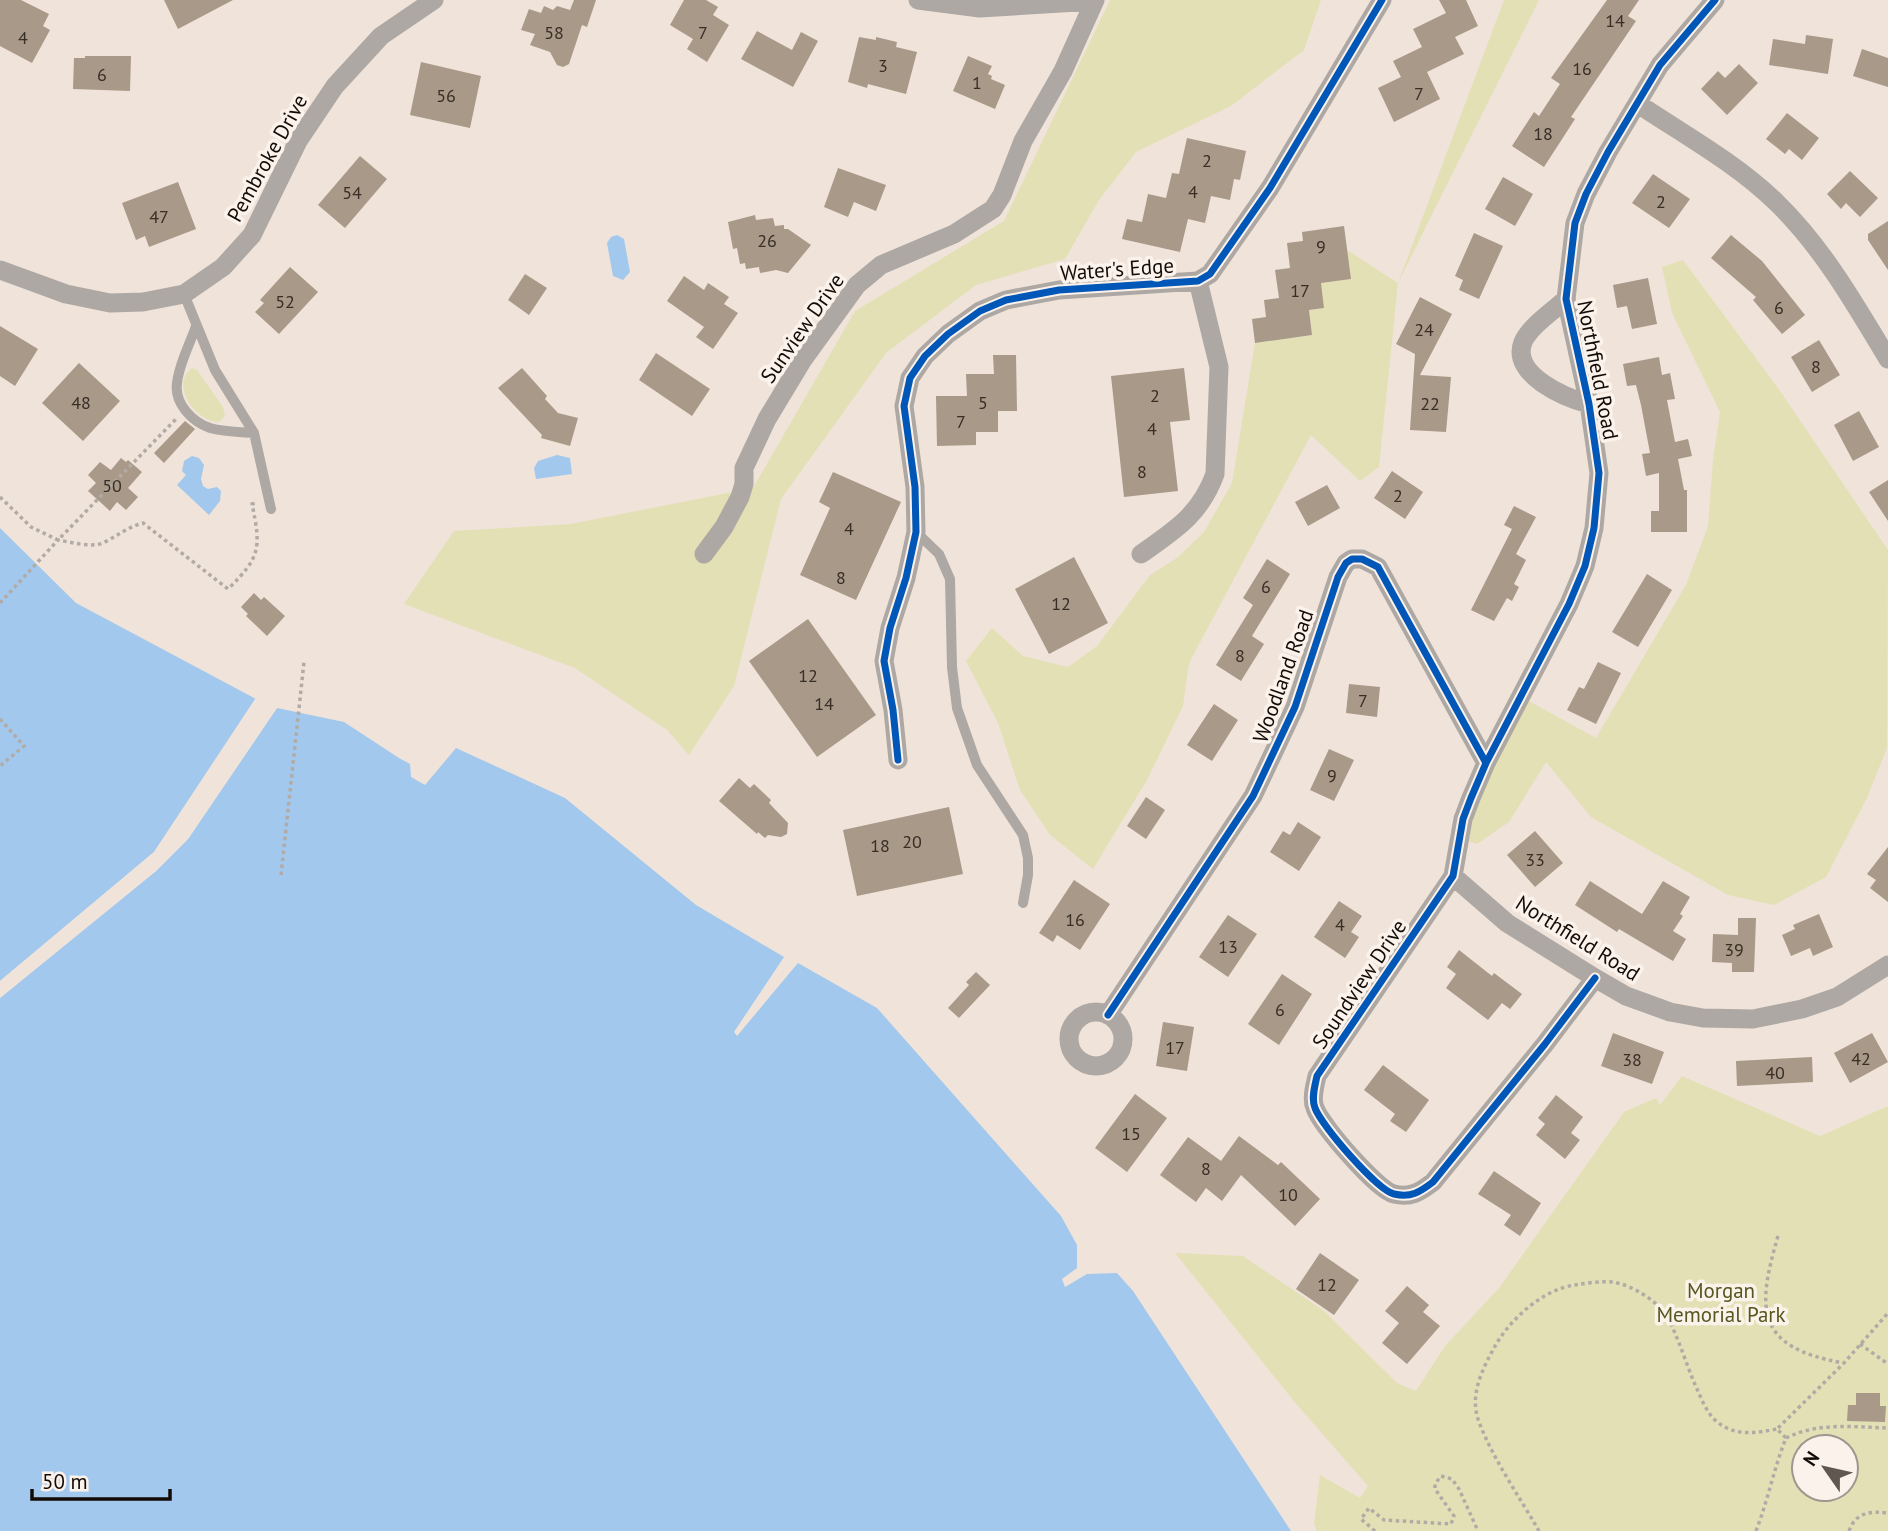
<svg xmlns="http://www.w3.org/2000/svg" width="1888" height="1531" font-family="'PT Sans',sans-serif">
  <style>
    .green { fill: #e3e0b5; fill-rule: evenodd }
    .water { fill: #a2c8ed }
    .pier { fill: #f0e3da }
    .building { fill: #a89988 }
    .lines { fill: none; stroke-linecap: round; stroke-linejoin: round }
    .path { stroke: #b2aba5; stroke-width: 3.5; stroke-dasharray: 3.5 3.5; stroke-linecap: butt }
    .service { stroke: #ada8a3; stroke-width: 10 }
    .minor { stroke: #ada8a3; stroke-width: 19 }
    .cycleway-casing { stroke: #fbf2eb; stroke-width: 11 }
    .cycleway { stroke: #0057b8; stroke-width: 7 }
    .labels { text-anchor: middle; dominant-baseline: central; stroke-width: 7; stroke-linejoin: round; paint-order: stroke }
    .number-label { font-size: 18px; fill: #382e26 }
    .street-label { font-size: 21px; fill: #130b06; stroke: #fbf2eb }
    .park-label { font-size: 21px; fill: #54571e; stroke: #fbf2eb }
  </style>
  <rect width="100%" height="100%" fill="#f0e3da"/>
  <!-- green -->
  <path class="green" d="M1110,0H1321L1304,50L1231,106L1136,152L1099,200L1065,259L976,285L886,353L781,499L734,686L689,755L667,730L575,668L404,604L454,531L571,524L753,488L855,311L1004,221Z
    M1504,0H1539L1398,283L1379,467L1360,481L1311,435L1189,663L1183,706L1147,780L1093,869L1050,835L1020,790L998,723L966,661L992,628L1023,656L1068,667L1097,646L1150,575L1177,558L1204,532L1232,483L1255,343L1312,335L1309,310L1324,308L1321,283L1351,279L1347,250L1398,283Z
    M1683,260L1778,388L1888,550L1887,748L1867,798L1826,877L1774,905L1728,895L1591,817L1546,762L1509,822L1477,844L1466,840C1475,790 1503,745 1527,700L1596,738L1686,585L1708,526L1713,460L1720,412L1672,313L1662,267Z
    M192,368L197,370L223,407L225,416L219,422C194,421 170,384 192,368Z
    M1682,1076L1820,1136L1888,1106V1531H1317L1314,1524L1320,1475L1360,1498L1368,1486L1298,1406L1175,1253L1243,1256L1324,1311L1397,1383L1416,1391L1445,1346L1499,1288L1624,1112L1656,1098L1660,1105ZM1804,1447H1846V1489H1804Z"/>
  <!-- water -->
  <path class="water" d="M617,235L624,239L630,272L623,280L613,276L607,243L611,237Z
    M557,455L570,458L572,474L536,479L534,468L538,461Z
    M192,456L199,458L204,465L201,479L203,486L208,489L217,487L221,491L220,501L209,515L177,485L186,475L182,471L184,461Z
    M0,528L76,603L256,699L154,852L0,981Z
    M277,708L344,722L399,758L410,764L411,777L425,785L456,748L565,798L696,905L784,957L734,1032L737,1036L798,963L877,1008L1061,1216L1077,1245V1268L1062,1279L1065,1287L1087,1274L1117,1273L1133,1291L1291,1531H0V998L156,871L188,839Z"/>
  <!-- pier -->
  <path class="pier" d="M257,696L258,701L156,854L0,985V981L154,852Z
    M276,704L279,705L188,839L156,871L0,998V993L154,869L185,837Z"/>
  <!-- building -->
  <path class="building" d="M0,0H21L49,14L43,26L50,30L32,63L0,46Z
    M164,0H233L178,29Z
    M574,0H596L587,27L582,25L569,64L563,67L557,65L550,52L530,45L535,34L521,30L529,9L541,13L544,6L553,10L557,6L570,10Z
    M684,0H706L718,7L713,15L729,25L707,62L687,49L693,39L670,25Z
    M1439,0H1466L1478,26L1455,37L1464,54L1427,72L1440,99L1394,122L1378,88L1401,77L1393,61L1422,47L1413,29L1446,13Z
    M1607,0H1639L1628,16L1636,21L1571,117L1575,119L1544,167L1512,146L1534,112L1539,116L1560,84L1551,78Z
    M757,31L792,50L801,32L818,41L793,87L741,59Z
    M1806,35L1833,39L1828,74L1769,65L1773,39L1805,44Z
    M859,37L876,40V37L897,42L896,47L917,52L906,94L868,84L867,88L848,82Z
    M1862,49L1888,58V87L1853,76Z
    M85,56H131L130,91L73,89L74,58H85Z
    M968,56L992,66L988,74L992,76L991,79L1005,85L995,109L953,91Z
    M421,62L481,76L470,128L410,115Z
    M1739,64L1758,83L1727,115L1701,89L1718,71L1725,78Z
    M1787,113L1819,138L1802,160L1789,149L1785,154L1766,139Z
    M1187,138L1246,151L1240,180L1234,179L1230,200L1211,196L1205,223L1188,219L1180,252L1122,239L1127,219L1142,222L1148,194L1166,198L1172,173L1179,174Z
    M360,156L387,179L345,228L318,205Z
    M838,168L886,185L876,211L854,202L848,217L824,207Z
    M1850,171L1878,198L1860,217L1846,203L1841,209L1827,194Z
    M1653,174L1690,199L1669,228L1632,203Z
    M1503,177L1533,194L1515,226L1485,209Z
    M178,182L196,229L149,247L145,236L136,240L122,203Z
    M755,215L756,220L773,218L775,226L784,225V229H788L811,245L788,273L776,270L760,273L759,267L746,269L745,263L740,264L737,248L733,249L728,222Z
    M1888,221V270L1868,240V234Z
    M1344,226L1351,279L1321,283L1324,308L1309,310L1312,335L1255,343L1252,319L1266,317L1264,300L1279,298L1275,270L1290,268L1287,243L1303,241L1302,232Z
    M1474,233L1503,246L1479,299L1459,290L1463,280L1455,276Z
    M1731,235L1762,261L1805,315L1782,334L1753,300L1756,297L1711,258Z
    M290,267L318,292L279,334L255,312L264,303L260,300Z
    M525,274L547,288L529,315L508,300Z
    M684,276L704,290L708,283L729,297L724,304L738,313L713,349L696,337L704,327L667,301Z
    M1648,278L1657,324L1632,329L1627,306L1617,308L1613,285Z
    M1420,297L1452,314L1420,375L1451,377L1446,432L1410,430L1415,354L1396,344Z
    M0,326L38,349L15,386L0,376Z
    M1819,340L1840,375L1812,392L1791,357Z
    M656,353L710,389L692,416L639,380Z
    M993,355H1016L1017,411H998V432H976V445L937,446L936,396H967L966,374H994Z
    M1659,357L1662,375L1670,373L1675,399L1667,400L1675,442L1688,439L1692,456L1678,459L1684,490H1687V532H1651V511H1659V473L1646,476L1642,454L1650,453L1641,405L1636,385L1627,386L1623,364Z
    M79,363L120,401L83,441L42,403Z
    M522,368L547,396L545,399L558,413L578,418L570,446L541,438L542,435L498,388Z
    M1184,368L1190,420L1170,422L1178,491L1124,497L1111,376Z
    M1859,411L1879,447L1853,461L1834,425Z
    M185,421L195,429L164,463L154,453Z
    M121,458L126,462L128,460L142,472L128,488L138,497L126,510L117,502L110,511L88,491L96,483L88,475L100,462L111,470Z
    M1392,471L1423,492L1405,519L1374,498Z
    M833,472L901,502L856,600L800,575L830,508L819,502Z
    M1888,480V521L1869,492Z
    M1327,485L1340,508L1308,526L1295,502Z
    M1514,506L1536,517L1516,554L1526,560L1514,584L1519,587L1512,601L1507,598L1494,621L1471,610L1512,529L1504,525Z
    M1074,557L1108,623L1049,654L1015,589Z
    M1267,559L1290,574L1252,636L1264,644L1241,681L1216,665L1253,605L1243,598Z
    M1647,574L1672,590L1638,647L1612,632Z
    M254,593L261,600L264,597L285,616L267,636L246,616L248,614L241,607Z
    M808,619L876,715L817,757L749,661Z
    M1598,662L1621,673L1596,724L1567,710L1579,687L1584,689Z
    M1349,684L1380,687L1377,717L1346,713Z
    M1214,704L1238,720L1212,761L1187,745Z
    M1329,749L1354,760L1334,801L1310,790Z
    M739,778L750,788L754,784L771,800L769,803L788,823L787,834L781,837L768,835L765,838L758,832L757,834L719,801Z
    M1146,797L1165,810L1146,839L1127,826Z
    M949,807L963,874L857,896L843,830Z
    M1298,822L1321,837L1299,871L1270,852L1283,831L1290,835Z
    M1535,831L1563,863L1535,887L1507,855Z
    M1888,847V902L1870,888L1876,880L1867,874Z
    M1074,880L1110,904L1080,950L1057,935L1053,942L1039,933Z
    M1590,881L1642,914L1663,881L1690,897L1680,914L1683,916L1673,931L1686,939L1673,961L1619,929L1617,932L1575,905Z
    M1339,901L1362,916L1351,932L1359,937L1345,958L1314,937Z
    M1819,914L1833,947L1813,956L1810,948L1791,956L1782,935L1795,929L1793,925Z
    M1228,915L1257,934L1228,977L1199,957Z
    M1738,918H1756L1754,972H1732V963L1712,962L1713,934L1738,935Z
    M1459,950L1492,976L1494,973L1522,994L1510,1009L1502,1003L1488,1020L1446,988L1456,974L1447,967Z
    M976,972L990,985L959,1018L948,1008L969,985L966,982Z
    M1282,974L1312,994L1279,1045L1248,1024Z
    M1163,1022L1194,1027L1187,1071L1156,1066Z
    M1613,1033L1664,1052L1652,1084L1601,1066Z
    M1872,1033L1888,1062L1850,1083L1834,1053Z
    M1812,1057L1813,1082L1737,1086L1736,1061Z
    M1383,1065L1429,1100L1406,1132L1390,1121L1395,1114L1364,1090Z
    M1135,1094L1167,1118L1127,1172L1095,1148Z
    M1556,1095L1583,1117L1571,1133L1580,1140L1565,1159L1536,1135L1545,1124L1538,1118Z
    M1239,1136L1278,1165L1281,1162L1320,1199L1295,1226L1241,1175L1222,1201L1206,1188L1196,1202L1160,1175L1188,1137L1221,1161Z
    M1494,1171L1541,1203L1520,1236L1504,1225L1511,1215L1478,1194Z
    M1320,1253L1359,1280L1334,1315L1296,1289Z
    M1407,1286L1429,1305L1423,1312L1440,1326L1407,1364L1382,1343L1399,1323L1385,1311Z
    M1856,1393H1880V1406H1886L1885,1422L1847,1421L1848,1405H1856Z"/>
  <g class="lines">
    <!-- path -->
    <path class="path" d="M0,497L31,527L58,540L176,419
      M0,603L58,540C71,542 90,548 103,543C117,536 128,527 143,523L228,589C261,557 261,547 252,504L256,503
      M0,719L24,746L0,766
      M281,875L304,662
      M1778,1236C1756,1311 1756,1347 1843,1363
      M1860,1344L1888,1364
      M1786,1438C1818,1422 1853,1427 1888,1428
      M1375,1531L1361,1519L1369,1508L1384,1520L1451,1524L1454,1516L1435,1489V1484L1441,1476L1452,1479L1459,1489L1478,1531
      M1539,1531C1519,1496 1491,1456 1478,1419C1470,1394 1482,1370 1494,1348C1509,1320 1543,1289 1575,1285C1587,1283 1601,1281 1613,1282C1632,1285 1660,1302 1669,1320C1680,1342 1687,1367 1697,1389C1702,1400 1707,1413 1716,1421C1735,1437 1755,1433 1777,1429
      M1756,1531C1768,1500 1774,1468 1786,1438L1777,1429L1844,1363L1888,1313
      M1849,1531C1856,1512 1870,1511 1888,1513"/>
    <!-- service -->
    <path class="service" d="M184,294L215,370L254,433L271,509
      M196,326C190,344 179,364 177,383C174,403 192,422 210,428C224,432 240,432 254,433
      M916,532L939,554L950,579L952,667L957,708L977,765L1023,835L1028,858V875L1023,903"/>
    <!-- minor -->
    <path class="minor" d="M918,0L980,8L1094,1
      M1638,104C1685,135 1737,164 1777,203C1823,248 1855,304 1888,359
      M0,270L66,294L110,303L143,302L184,294L223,267L252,235L298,141L335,86L381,36L434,0
      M1566,299C1553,311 1530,326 1523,342C1510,375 1566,398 1589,404
      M704,554L724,527L740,497L744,484V468L767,419L802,361L857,285L881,265L954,234L993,209L1002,195L1023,141L1063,71L1095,0
      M1141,554C1175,530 1200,515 1215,474L1219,367L1198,281
      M898,760L893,710L884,661L890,628L906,578L916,532L915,487L904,406L910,378L925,356L948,334L980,311L1006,300L1059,290L1198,281L1210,274L1270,188L1382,0
      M1453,876L1507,923L1595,978L1626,996L1670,1012L1703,1018L1753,1019L1802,1009L1837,997L1888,965
      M1595,978L1545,1044L1433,1182C1420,1192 1411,1198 1394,1194C1377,1190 1321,1125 1315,1108C1311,1099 1315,1085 1317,1076L1453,876L1463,819L1471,798L1486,763L1569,604L1585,566L1594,528L1599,473L1589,404L1566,299L1575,223L1586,194L1608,152L1660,65L1715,0
      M1069 1039a27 27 0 1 1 54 0a27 27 0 1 1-54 0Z
      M1108,1015L1253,796L1295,707L1338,577L1346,563L1352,559H1362L1378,567L1486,763"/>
    <!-- cycleway casing -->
    <g class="cycleway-casing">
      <path id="cycleway" d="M898,760L893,710L884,661L890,628L906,578L916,532L915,487L904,406L910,378L925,356L948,334L980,311L1006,300L1059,290L1198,281L1210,274L1270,188L1382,0
        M1595,978L1545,1044L1433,1182C1420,1192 1411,1198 1394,1194C1377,1190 1321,1125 1315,1108C1311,1099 1315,1085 1317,1076L1453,876L1463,819L1471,798L1486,763L1569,604L1585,566L1594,528L1599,473L1589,404L1566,299L1575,223L1586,194L1608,152L1660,65L1715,0
        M1108,1015L1253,796L1295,707L1338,577L1346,563L1352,559H1362L1378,567L1486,763"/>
    </g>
    <!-- cycleway -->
    <use href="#cycleway" class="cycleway"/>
  </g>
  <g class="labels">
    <!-- number labels -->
    <g class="number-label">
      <text x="1615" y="20">14</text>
      <text x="554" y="32">58</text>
      <text x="703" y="32">7</text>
      <text x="23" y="37">4</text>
      <text x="883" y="65">3</text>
      <text x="1582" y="68">16</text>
      <text x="102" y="74">6</text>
      <text x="977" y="82">1</text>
      <text x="1419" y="93">7</text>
      <text x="446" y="95">56</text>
      <text x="1543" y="133">18</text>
      <text x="1207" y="160">2</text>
      <text x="1193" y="191">4</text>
      <text x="352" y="192">54</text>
      <text x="1661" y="201">2</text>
      <text x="159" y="216">47</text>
      <text x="767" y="240">26</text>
      <text x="1321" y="246">9</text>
      <text x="1300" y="290">17</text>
      <text x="285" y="301">52</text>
      <text x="1779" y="307">6</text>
      <text x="1424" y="329">24</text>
      <text x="1816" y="366">8</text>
      <text x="1155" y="395">2</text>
      <text x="81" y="402">48</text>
      <text x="983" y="402">5</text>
      <text x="1430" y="403">22</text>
      <text x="961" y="421">7</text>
      <text x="1152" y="428">4</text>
      <text x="1142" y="471">8</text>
      <text x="112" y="485">50</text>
      <text x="1398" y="495">2</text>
      <text x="849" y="528">4</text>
      <text x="841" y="577">8</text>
      <text x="1266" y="586">6</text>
      <text x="1061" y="603">12</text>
      <text x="1240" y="655">8</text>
      <text x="808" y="675">12</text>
      <text x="1363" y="700">7</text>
      <text x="824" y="703">14</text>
      <text x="1332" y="775">9</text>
      <text x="912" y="841">20</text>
      <text x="880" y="845">18</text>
      <text x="1535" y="859">33</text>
      <text x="1075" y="919">16</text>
      <text x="1340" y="924">4</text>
      <text x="1228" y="946">13</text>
      <text x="1734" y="949">39</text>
      <text x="1280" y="1009">6</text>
      <text x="1175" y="1047">17</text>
      <text x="1861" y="1058">42</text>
      <text x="1632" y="1059">38</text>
      <text x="1775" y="1072">40</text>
      <text x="1131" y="1133">15</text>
      <text x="1206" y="1168">8</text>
      <text x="1288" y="1194">10</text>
      <text x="1327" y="1284">12</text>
    </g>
    <!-- street labels -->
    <g class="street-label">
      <text transform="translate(267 158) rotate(-61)">Pembroke Drive</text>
      <text transform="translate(1117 269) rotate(-4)">Water's Edge</text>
      <text transform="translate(802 328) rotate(-55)">Sunview Drive</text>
      <text transform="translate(1598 370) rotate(79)">Northfield Road</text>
      <text transform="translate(1283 676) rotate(-70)">Woodland Road</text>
      <text transform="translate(1578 938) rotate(32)">Northfield Road</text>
      <text transform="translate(1359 984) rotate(-56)">Soundview Drive</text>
    </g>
    <!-- park labels -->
    <g class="park-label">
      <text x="1721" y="1290">Morgan<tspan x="1721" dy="24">Memorial Park</tspan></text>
    </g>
  </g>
  <!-- north arrow -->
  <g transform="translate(1825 1468) rotate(304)"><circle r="33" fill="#fbf2eb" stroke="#9e968f" stroke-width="2"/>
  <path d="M0-5L12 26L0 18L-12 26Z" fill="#605750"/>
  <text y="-10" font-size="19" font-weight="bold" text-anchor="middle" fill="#130b06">N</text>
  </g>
  <!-- scale -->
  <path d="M32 1489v10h138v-10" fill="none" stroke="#130b06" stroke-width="3.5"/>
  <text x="42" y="1489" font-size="21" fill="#130b06" stroke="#fbf2eb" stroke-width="5" paint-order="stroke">50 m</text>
</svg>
